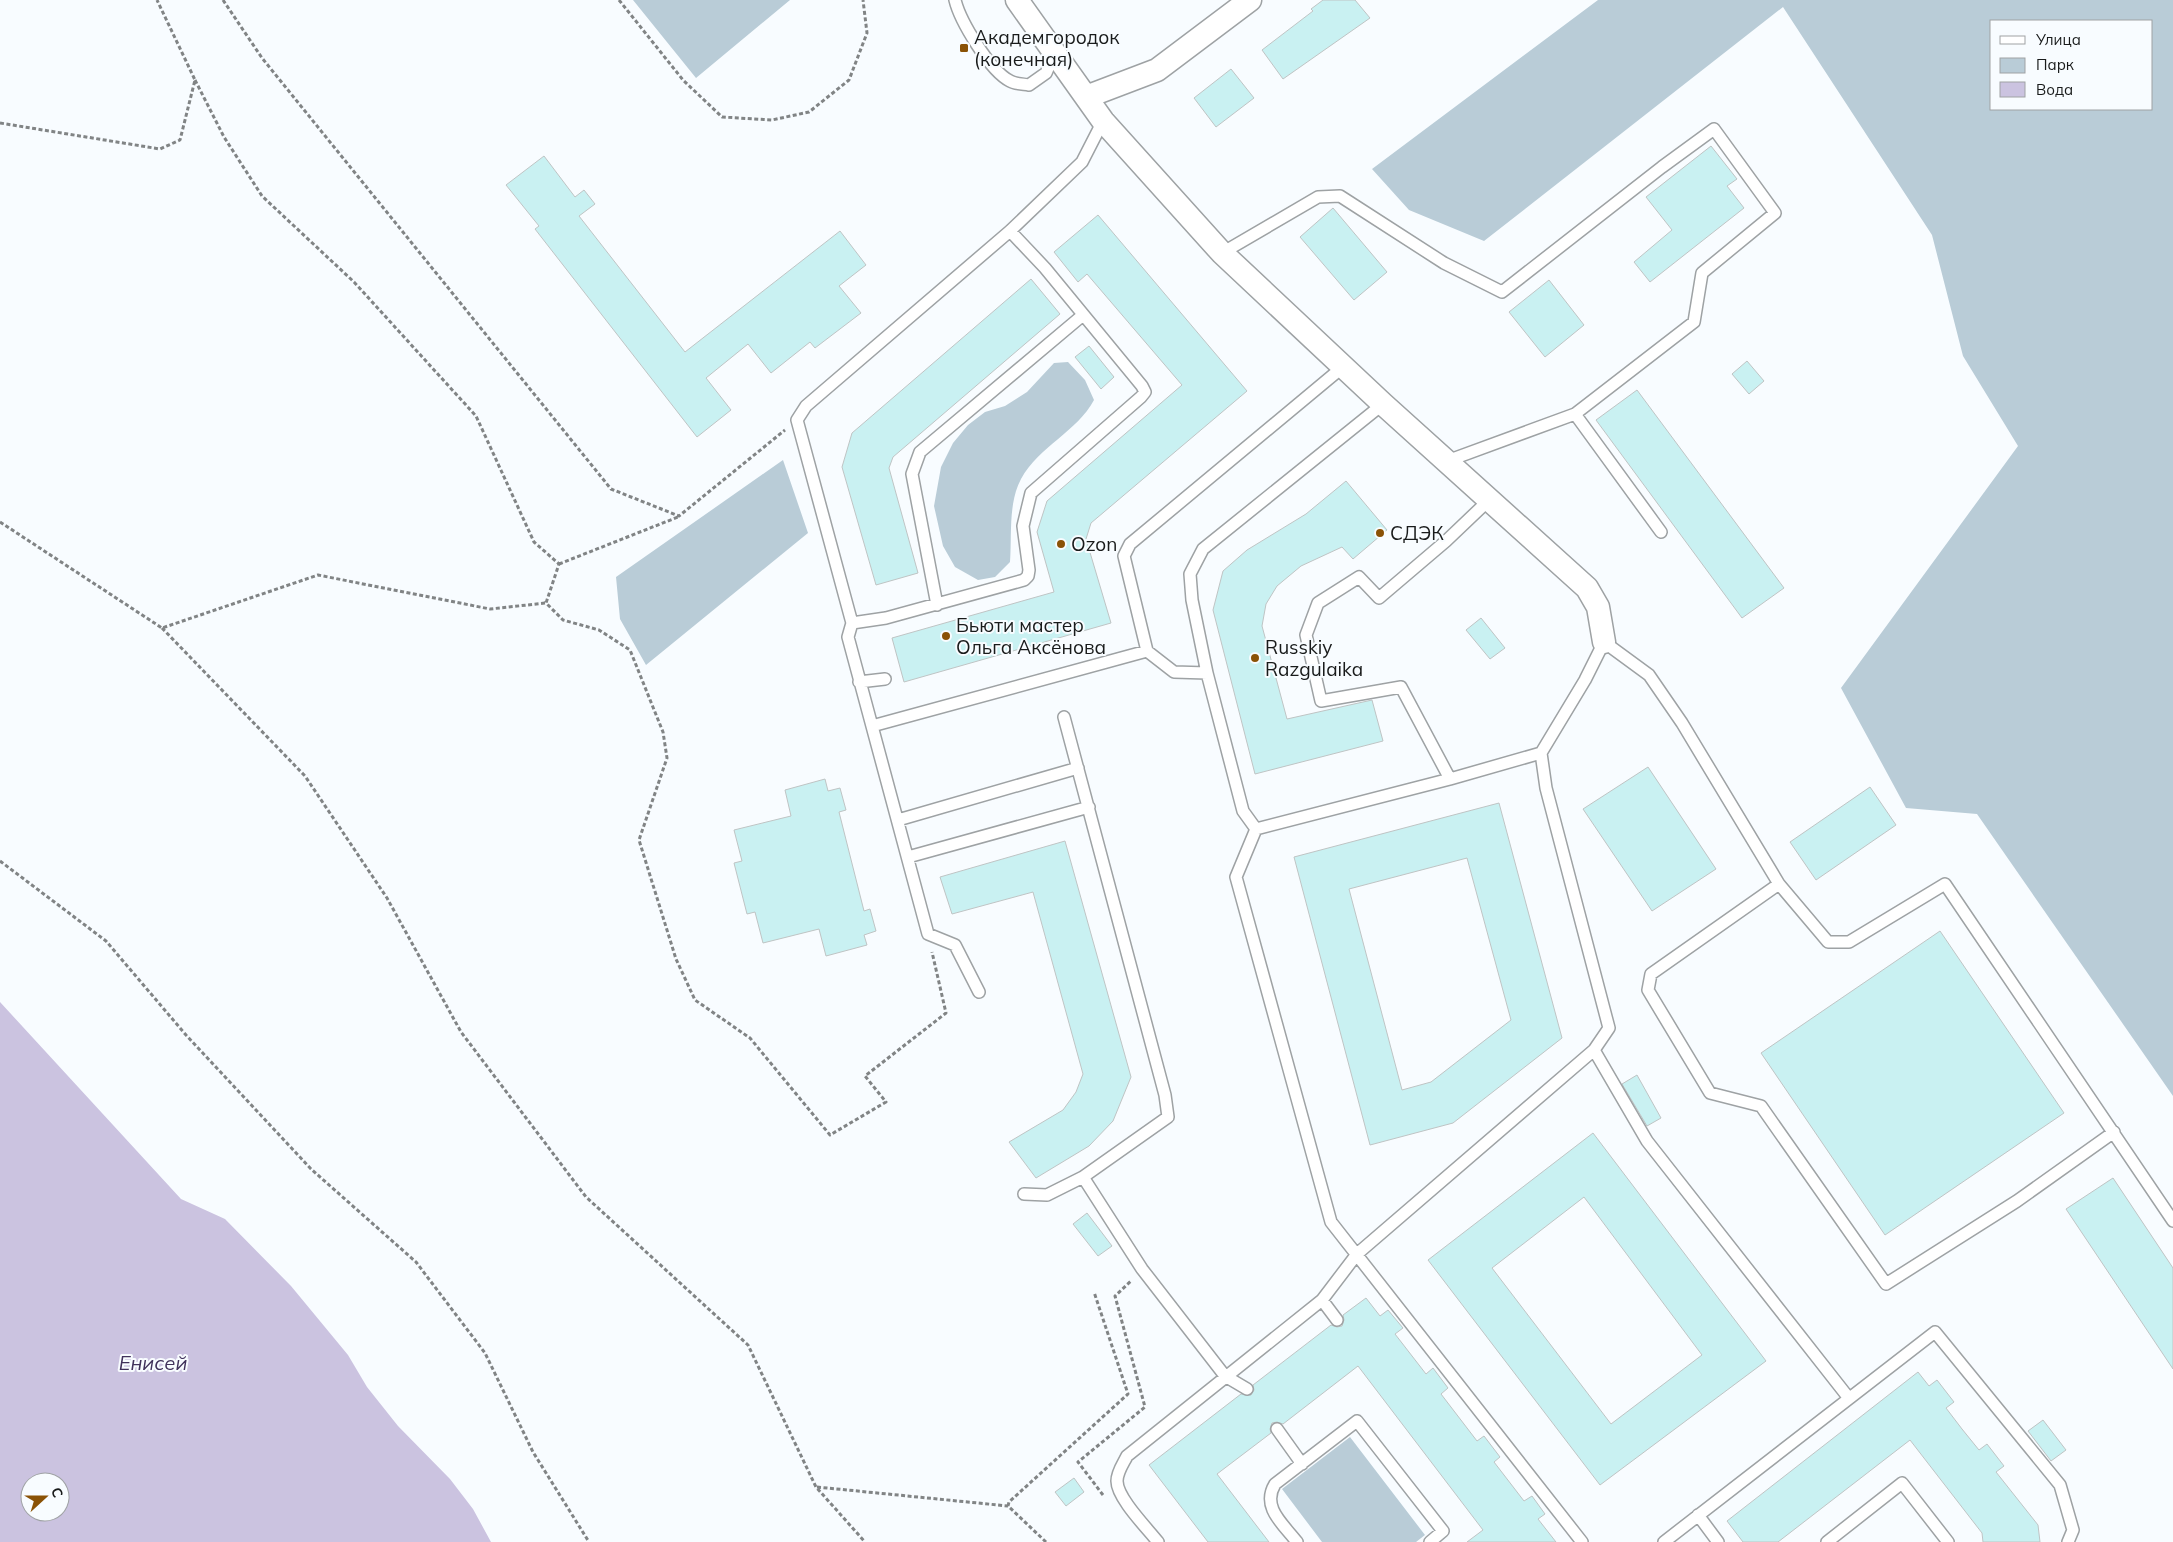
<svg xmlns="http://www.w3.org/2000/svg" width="2173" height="1542" font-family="Mulish,sans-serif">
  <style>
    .green { fill: #b9ccd7; fill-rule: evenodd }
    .water { fill: #cbc3e0; fill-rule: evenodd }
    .building { fill: #c9f1f2; stroke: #bfc4c4; fill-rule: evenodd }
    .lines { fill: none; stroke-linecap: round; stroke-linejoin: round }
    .service-casing { stroke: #9ea2a4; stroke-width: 14 }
    .minor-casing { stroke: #9ea2a4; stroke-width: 25 }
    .path { stroke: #818485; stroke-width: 3; stroke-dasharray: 4 2.5; stroke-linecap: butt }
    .service { stroke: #fff; stroke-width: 11 }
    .minor { stroke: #fff; stroke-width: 22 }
    .poi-dot { fill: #8a5206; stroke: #f8fcff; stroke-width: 2 }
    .labels { text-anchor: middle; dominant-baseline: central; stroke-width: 4; stroke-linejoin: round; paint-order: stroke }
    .poi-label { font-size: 19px; fill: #191b1b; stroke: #f8fcff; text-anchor: start }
    .water-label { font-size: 20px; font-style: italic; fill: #40325b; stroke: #f8fcff }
  </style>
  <rect width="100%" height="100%" fill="#f8fcff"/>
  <!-- green -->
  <path class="green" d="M633,0H790L696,78Z
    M1598,0H2173V1096L1977,814L1906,808L1841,688L2018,446L1963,356L1932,235L1783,7L1484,241L1409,210L1372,169ZM2152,21V109H1992V21Z
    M1068,362L1085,380L1094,400C1077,432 1039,446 1021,479C1008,503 1012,536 1010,562L995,577L978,580L955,567L943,546L934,506L941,467L953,443L968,425L985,412L1005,406L1027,392L1054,363Z
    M783,460L808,533L646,665L620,619L616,577Z
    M1350,1437L1425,1535L1416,1542H1322L1282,1489Z"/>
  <!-- water -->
  <path class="water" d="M0,1002L181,1199L225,1219L291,1286L348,1355L367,1387L398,1426L450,1479L473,1509L491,1542H0ZM30,1482H60V1512H30Z"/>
  <!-- building -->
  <path class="building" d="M1323,0H1355L1370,18L1283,79L1262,50L1313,11L1311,9Z
    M1231,69L1254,98L1216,127L1194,98Z
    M1711,146L1737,179L1727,186L1744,208L1650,282L1634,262L1672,230L1646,197Z
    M544,156L575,197L584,190L595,204L579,216L685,352L840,231L866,265L839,286L861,313L815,348L810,342L771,373L748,344L706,378L731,410L697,437L535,229L539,226L506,185Z
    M1333,208L1387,272L1354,300L1300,237Z
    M1098,215L1247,391L1091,523L1086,539L1111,623L904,682L892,638L1054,592L1037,532L1047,501L1182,385L1087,274L1078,282L1054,252Z
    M1031,279L1060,314L893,457L889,468L918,573L876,585L842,467L852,433Z
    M1549,280L1584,325L1545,357L1509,312Z
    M1089,346L1114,377L1101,389L1075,357Z
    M1747,361L1764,381L1749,394L1732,374Z
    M1637,390L1784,588L1742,618L1596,420Z
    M1346,481L1387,530L1353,559L1342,547L1301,566L1277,586L1266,604L1262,626L1287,719L1372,700L1383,741L1255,774L1213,610L1223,571L1247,550L1306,514Z
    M1481,618L1505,648L1490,659L1466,630Z
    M1648,767L1716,869L1652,911L1583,809Z
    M825,779L828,791L840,788L846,810L839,812L864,911L870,909L876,931L864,935L867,945L826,956L819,929L763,943L755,912L747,914L734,863L742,861L734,830L791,816L785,790Z
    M1870,787L1896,825L1816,880L1790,842Z
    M1499,803L1562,1038L1453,1123L1370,1145L1294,857ZM1467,858L1511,1020L1431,1082L1402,1090L1349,889Z
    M1065,841L1131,1077L1113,1121L1089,1146L1036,1178L1009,1142L1063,1110L1076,1092L1083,1074L1033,892L952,914L940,877Z
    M1940,931L2064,1113L1885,1235L1761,1053Z
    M1637,1075L1661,1118L1647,1126L1622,1084Z
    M1593,1133L1766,1361L1600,1485L1428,1260ZM1584,1197L1702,1355L1611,1424L1492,1268Z
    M2113,1178L2173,1268V1369L2066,1209Z
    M1087,1213L1112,1246L1098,1256L1073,1224Z
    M1366,1298L1380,1316L1388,1310L1403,1328L1395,1334L1426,1374L1433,1368L1448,1388L1441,1394L1477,1441L1484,1436L1500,1457L1494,1462L1524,1501L1532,1496L1545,1514L1538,1519L1556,1542H1467L1483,1530L1358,1366L1283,1424L1277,1422L1272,1423L1270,1429L1271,1433L1217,1474L1269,1542H1208L1149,1465L1241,1394L1251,1395L1254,1390L1253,1385L1331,1325L1337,1327L1342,1326L1344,1320L1343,1315Z
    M1918,1372L1929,1386L1937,1380L1954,1402L1946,1408L1962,1429L1979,1450L1987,1444L2004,1466L1996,1472L2038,1525L2040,1542H1983L1982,1533L1910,1440L1778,1542H1743L1727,1521Z
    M2043,1420L2066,1450L2051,1461L2028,1431Z
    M1074,1478L1084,1492L1066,1506L1055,1492Z"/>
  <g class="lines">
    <!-- service casing -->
    <g class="service-casing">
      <path id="service" d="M955,0C960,21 990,71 1010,81C1015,84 1023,84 1029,85L1046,73L1055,52
        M1222,253L1318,197L1340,196L1444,263L1502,292L1662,167L1714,129L1775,213L1702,273L1694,322L1575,414L1447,461
        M1575,414L1661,532
        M1489,500L1446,541L1379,598L1359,577L1318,603L1306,635L1321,701L1401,687L1450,779L1541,753
        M937,605L912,474L920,452L1083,315
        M852,623L886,618L1024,580L1028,576L1029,570L1023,526L1031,493L1141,397L1145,392L1142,386L1045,268L1010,231
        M1147,651L1124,556L1130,544L1344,366
        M1207,673L1243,811L1256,829L1450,779
        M859,682L885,679
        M1064,717L1165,1095L1168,1117L1083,1177L1142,1269L1225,1376L1247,1389
        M872,726L1147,651L1174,672L1207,673L1192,600L1190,574L1203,549L1383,404
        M1243,811L1256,829L1236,877L1331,1222L1582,1542
        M898,820L1078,768
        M908,857L1089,807
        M1779,884L1651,974L1648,990L1710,1093L1761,1106L1886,1284L2017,1201L2114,1132
        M979,992L955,945L928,934L848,637L852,623L797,420L806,406L1010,231L1082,162L1103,121
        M1024,1194L1047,1195L1083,1177
        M1322,1300L1337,1320
        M1848,1397L1647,1141L1594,1050L1609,1028L1546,788L1541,753L1585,680L1604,642L1649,675L1682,723L1779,884L1828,942H1849L1945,884L2173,1221
        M1277,1429L1302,1464
        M1698,1515L1718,1542
        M1158,1542C1147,1528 1117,1498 1117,1481C1117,1472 1123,1464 1127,1456L1322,1300L1357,1254L1594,1050
        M1297,1542C1283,1524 1261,1507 1275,1484L1357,1421L1443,1531L1430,1542
        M1664,1542L1935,1332L2060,1485L2073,1530L2068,1542
        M1827,1542L1902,1483L1948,1542"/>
    </g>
    <!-- minor casing -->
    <g class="minor-casing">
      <path id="minor" d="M1017,0L1103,121L1222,253L1383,404L1587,588L1598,607L1604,642
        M1086,97L1157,70L1250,0"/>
    </g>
    <!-- path -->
    <path class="path" d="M223,0L262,58L611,489L679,516L785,430
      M619,0L683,80L722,117L772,120L809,112L849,80L867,33L863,0
      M195,80L224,137L262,196L354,282L476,416L534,542L559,564L546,603L563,620L599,630L630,650L663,732L667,758L639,840L676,959L695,1000L750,1038L830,1135L886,1102L865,1076L946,1013L932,952
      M0,123L160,149L180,140L195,80L157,0
      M0,522L162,628L318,575L490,609L546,603V601
      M559,564L678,517
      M162,628L305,776L387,898L461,1032L586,1197L748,1345L816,1487L865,1542
      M0,861L106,941L186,1035L311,1169L416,1262L485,1353L533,1452L589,1542
      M817,1487L1008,1506
      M1103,1495L1078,1462L1145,1407L1115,1296L1132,1280
      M1046,1542L1008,1506L1009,1502L1128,1394L1094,1292"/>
    <!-- service -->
    <use href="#service" class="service"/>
    <!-- minor -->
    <use href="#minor" class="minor"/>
  </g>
  <!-- markers -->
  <g class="poi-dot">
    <rect x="959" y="43" width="10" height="10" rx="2.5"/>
    <circle cx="1380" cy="533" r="5"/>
    <circle cx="1061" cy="544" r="5"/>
    <circle cx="946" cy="636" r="5"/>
    <circle cx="1255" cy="658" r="5"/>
  </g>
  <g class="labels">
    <!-- poi labels -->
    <g class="poi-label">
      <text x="974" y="37">Академгородок<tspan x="974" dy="22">(конечная)</tspan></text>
      <text x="1390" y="533">СДЭК</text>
      <text x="1071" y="544">Ozon</text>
      <text x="956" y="625">Бьюти мастер<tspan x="956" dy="22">Oльга Аксёнова</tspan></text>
      <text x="1265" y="647">Russkiy<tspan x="1265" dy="22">Razgulaika</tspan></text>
    </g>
    <!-- water labels -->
    <g class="water-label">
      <text x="153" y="1362">Енисей</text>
    </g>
  </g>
  <!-- legend -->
  <rect x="1990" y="20" width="162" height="90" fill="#f8fcff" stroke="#9fa2a4"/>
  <rect x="2000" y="36" width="25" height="8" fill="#ffffff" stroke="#9fa2a4"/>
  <text x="2036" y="45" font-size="15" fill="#191b1b">Улица</text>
  <rect x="2000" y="58" width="25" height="15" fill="#b9ccd7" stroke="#9fa2a4"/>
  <text x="2036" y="70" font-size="15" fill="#191b1b">Парк</text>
  <rect x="2000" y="82" width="25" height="15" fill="#cbc3e0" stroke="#9fa2a4"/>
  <text x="2036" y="95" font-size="15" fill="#191b1b">Вода</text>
  <!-- north arrow -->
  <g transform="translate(45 1497) rotate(69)"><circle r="24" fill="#f8fcff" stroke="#9fa2a4"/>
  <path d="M0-4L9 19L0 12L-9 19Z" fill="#8a5206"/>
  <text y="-8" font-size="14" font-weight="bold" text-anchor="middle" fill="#191b1b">С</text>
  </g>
</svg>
